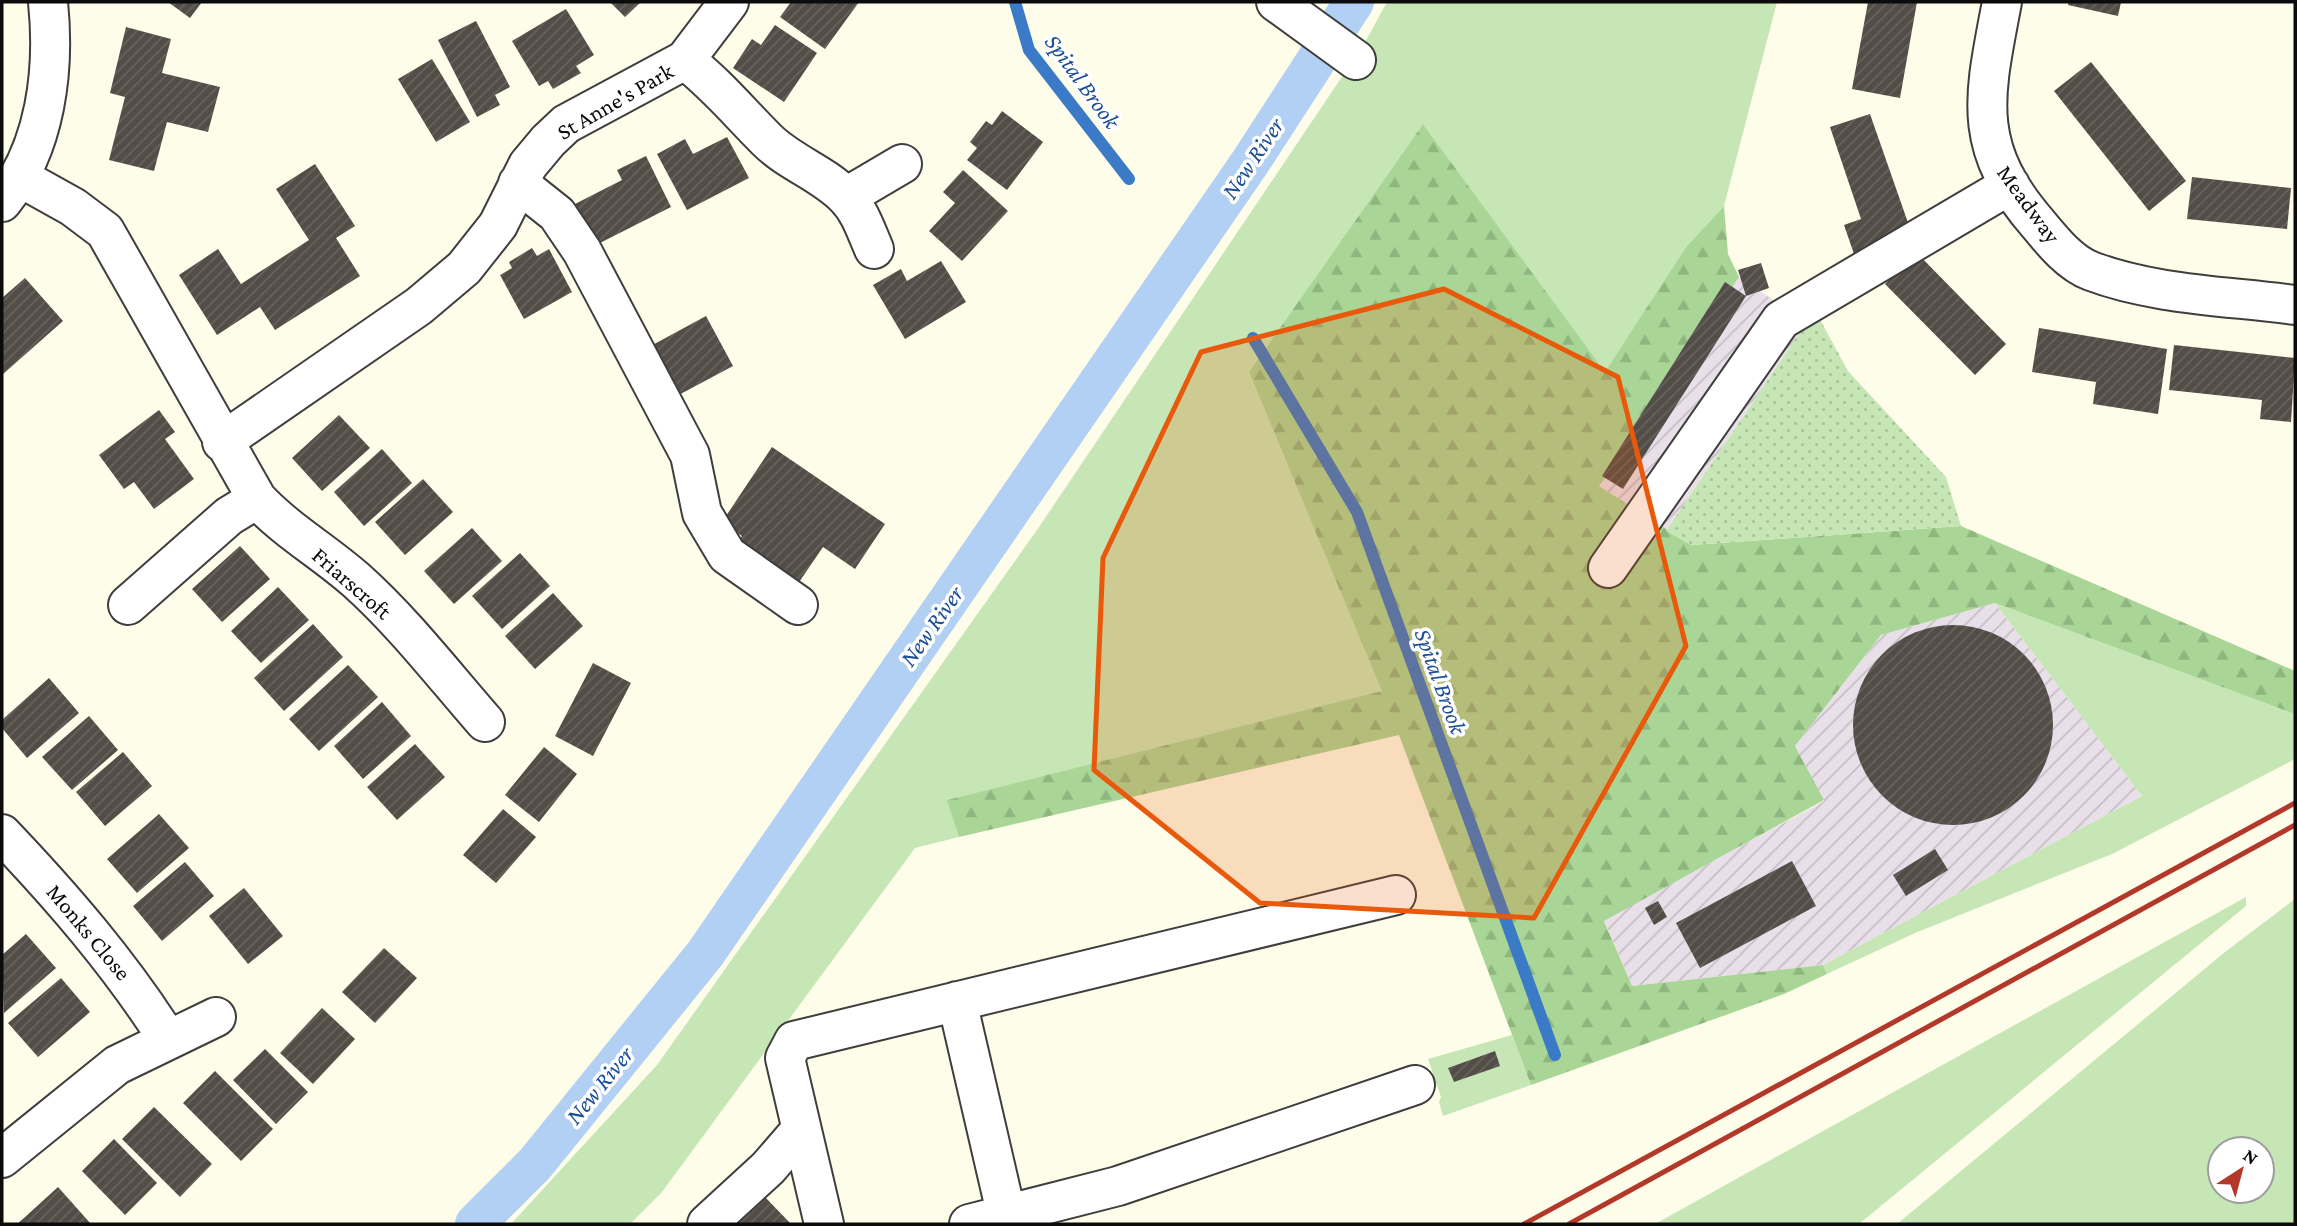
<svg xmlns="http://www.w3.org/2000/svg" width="2297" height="1226" font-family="'Crimson Pro',serif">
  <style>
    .industrial { fill: url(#industrial-furrows) }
    .grass { fill: #c7e6b5; fill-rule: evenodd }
    .forest { fill: url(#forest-firs) }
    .park { fill: url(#park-dots) }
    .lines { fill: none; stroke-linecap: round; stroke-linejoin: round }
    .stream { stroke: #3b7ac6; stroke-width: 12 }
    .canal { stroke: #b1d0f3; stroke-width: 40 }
    .building { fill: url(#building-hatch) }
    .minor-casing { stroke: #3e3e3e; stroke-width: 42 }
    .minor { stroke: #fff; stroke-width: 38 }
    .rail { stroke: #b3382a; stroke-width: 5 }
    .marked { fill: #e8590c; fill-opacity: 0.2; stroke: #e8590c; stroke-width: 5; stroke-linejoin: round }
    .labels { text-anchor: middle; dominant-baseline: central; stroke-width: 7; stroke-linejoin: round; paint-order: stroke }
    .street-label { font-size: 23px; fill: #0b0b0b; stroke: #fff }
    .water-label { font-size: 24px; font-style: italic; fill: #1b4e95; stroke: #fff }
  </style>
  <defs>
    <pattern id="industrial-furrows" width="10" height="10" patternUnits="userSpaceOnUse" patternTransform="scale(1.75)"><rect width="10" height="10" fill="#e9dfe9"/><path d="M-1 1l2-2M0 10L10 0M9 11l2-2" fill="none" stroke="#c6bec6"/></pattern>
    <pattern id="forest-firs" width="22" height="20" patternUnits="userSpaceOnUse" patternTransform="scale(1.75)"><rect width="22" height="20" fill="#a9d696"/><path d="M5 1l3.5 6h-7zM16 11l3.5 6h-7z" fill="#90b680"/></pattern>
    <pattern id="park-dots" width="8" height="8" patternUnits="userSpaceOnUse" patternTransform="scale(1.75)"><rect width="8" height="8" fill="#c7e6b5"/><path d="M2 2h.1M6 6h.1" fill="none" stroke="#aac49a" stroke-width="1.8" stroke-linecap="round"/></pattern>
    <pattern id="building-hatch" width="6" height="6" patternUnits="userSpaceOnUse" patternTransform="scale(1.75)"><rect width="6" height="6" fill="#534d48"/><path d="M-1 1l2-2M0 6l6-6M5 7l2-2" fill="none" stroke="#67625e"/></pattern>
  </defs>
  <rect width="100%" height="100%" fill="#fefde9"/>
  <!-- industrial -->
  <path class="industrial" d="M1739,277L1807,322L1666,531L1599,486Z
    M1995,603L2142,796L1823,965L1632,986L1604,920L1824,801L1795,746L1881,635Z"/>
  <!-- grass -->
  <path class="grass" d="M1387,2H1777L1724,206L1686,247L1605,373L1423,124L1249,372L1383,691L948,800L959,837L915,848L662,1192L630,1224H511L657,1065L1037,530L1364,44Z
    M1995,603L2295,714V759L2112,854L1915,933L1827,974L1823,965L2142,796Z
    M2246,897V906L1859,1224H1655Z
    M2295,899V1224H1897L2225,952ZM2262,1149V1191H2220V1149Z
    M1512,1035L1531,1085L1443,1116L1439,1102L1441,1097L1428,1059Z"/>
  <!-- forest -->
  <path class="forest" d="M1423,124L1605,372L1686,247L1724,206L1728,254L1739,277L1599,486L1691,545L1961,526L2295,671V714L1995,603L1881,635L1795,746L1824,800L1604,921L1632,986L1823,965L1827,974L1784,994L1531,1085L1399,735L959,837L947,800L1382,691L1249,372Z"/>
  <!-- park -->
  <path class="park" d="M1818,316L1848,371L1946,477L1961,526L1691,545L1666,531L1807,322Z"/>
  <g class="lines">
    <!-- stream -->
    <path class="stream" d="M1015,2L1029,50L1129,179
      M1253,338L1357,512L1555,1055"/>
    <!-- canal -->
    <path class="canal" d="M475,1224L535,1164L705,954L1251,161L1354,2"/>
  </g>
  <!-- building -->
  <path class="building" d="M168,2H202L190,18Z
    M610,2H641L625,17Z
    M791,2H859L825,49L780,17Z
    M1868,2H1917L1900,98L1852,89Z
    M2069,2H2121L2118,16L2068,5Z
    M566,9L594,55L576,66L581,73L553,89L548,81L539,86L512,41Z
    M476,21L510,87L495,95L500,105L477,117L438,40Z
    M775,25L817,53L784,102L733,68L752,39L761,45Z
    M126,27L171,39L162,73L220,87L208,132L167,122L154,171L109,160L125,97L110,93Z
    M432,59L470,122L436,142L398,79Z
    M2091,62L2186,181L2149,211L2054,91Z
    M1002,111L1043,142L1007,190L967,160L977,148L970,142L986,121L992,125Z
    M1870,114L1913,237L1855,257L1844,225L1861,219L1830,127Z
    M727,137L749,178L687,210L657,154L685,139L693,154Z
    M646,156L671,207L594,246L573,205L622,180L617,170Z
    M315,164L355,226L336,238L360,276L275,330L260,307L217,335L179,275L218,249L241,284L309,240L276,189Z
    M963,170L1008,211L962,261L929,231L955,203L943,192Z
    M2192,177L2291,188L2287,229L2187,219Z
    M532,248L537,256L549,249L572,292L524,319L500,275L512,268L509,262Z
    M1917,253L2006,344L1975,375L1885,284Z
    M941,261L966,302L905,339L873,285L901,269L907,281Z
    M1761,263L1769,288L1746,296L1738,270Z
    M25,278L63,321L2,375V298Z
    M1725,282L1746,296L1623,489L1602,476Z
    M706,316L733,366L673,398L647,348Z
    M2039,328L2167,349L2158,414L2093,404L2096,382L2032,372Z
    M2174,345L2295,358L2291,422L2260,419L2262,400L2169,390Z
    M159,410L175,432L165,439L194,479L154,509L134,482L124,489L99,455Z
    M339,415L370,448L322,491L292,458Z
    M772,447L885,524L855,569L823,547L793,591L733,550L742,536L722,522Z
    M382,449L412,483L364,526L334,492Z
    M423,479L453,512L405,555L375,522Z
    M472,528L502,561L454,604L424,571Z
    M240,546L270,579L222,622L192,589Z
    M520,553L550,586L502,629L472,596Z
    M278,587L309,620L261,663L231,631Z
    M553,593L583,626L535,669L505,636Z
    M313,624L343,657L284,711L254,678Z
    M1853 725a100 100 0 1 1 200 0a100 100 0 1 1-200 0Z
    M593,663L631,683L593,756L555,736Z
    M348,665L378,697L319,751L289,719Z
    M49,678L79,713L27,758L2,728V720Z
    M382,702L411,736L363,779L334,746Z
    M89,716L118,750L72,790L42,757Z
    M415,744L445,777L397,820L367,787Z
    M544,747L577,774L539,822L505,795Z
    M123,752L152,786L105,826L76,792Z
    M503,809L536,837L496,883L463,855Z
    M159,814L189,848L137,893L107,859Z
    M1935,849L1948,870L1906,896L1893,875Z
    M1792,861L1816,906L1700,968L1676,923Z
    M185,862L214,896L162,941L133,906Z
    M244,888L283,936L248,964L209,916Z
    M1658,901L1667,917L1654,925L1645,908Z
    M26,934L56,968L4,1013L2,955Z
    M384,948L417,978L375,1023L342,992Z
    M61,978L90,1012L38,1057L8,1023Z
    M322,1008L355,1039L313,1084L280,1053Z
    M265,1049L308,1092L276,1124L233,1080Z
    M1495,1051L1500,1066L1454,1082L1448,1068Z
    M215,1071L273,1129L241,1161L183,1103Z
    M154,1107L212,1164L180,1197L122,1139Z
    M114,1139L157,1183L125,1215L82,1171Z
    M58,1187L91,1224H17L24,1218Z
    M764,1196L791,1224H733Z"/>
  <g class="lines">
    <!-- minor casing -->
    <g class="minor-casing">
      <path id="minor" d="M1276,2L1356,60
        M2002,2C1984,97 1970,146 2039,225C2053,242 2070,263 2091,271C2154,295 2228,296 2295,305
        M685,60C716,84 739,112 767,140C790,163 823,173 846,197C860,211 866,231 874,249
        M21,178L73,207L105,231L257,499C287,531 323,551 356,580C403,622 443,674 485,722
        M518,183L557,214L582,251L690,455L702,513L727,555L798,605
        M846,197L902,164
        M2,202C46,147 55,70 48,2
        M222,442L419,306L464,268L498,225L528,165L548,141L566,124L685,60L729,2
        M1608,568L1781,320L2010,185
        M128,605L229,516L257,499
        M2,834C63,898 119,963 167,1038
        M957,1001L1007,1217
        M2,1158L117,1065L216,1017
        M707,1224L768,1168L800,1131
        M824,1224L785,1058L794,1041L1396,895
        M969,1224L1118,1186L1415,1085"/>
    </g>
    <!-- minor -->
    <use href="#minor" class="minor"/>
    <!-- rail -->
    <path class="rail" d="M1524,1224L2295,803
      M1569,1224L2295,825"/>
  </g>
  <!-- marked area -->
  <path class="marked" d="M1444,289L1618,377L1686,646L1534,918L1260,903L1094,770L1103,558L1201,352Z"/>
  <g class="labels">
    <!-- street labels -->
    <g class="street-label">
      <text transform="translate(615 101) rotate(-30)">St Anne's Park</text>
      <text transform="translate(2029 204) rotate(54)">Meadway</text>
      <text transform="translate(352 583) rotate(41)">Friarscroft</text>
      <text transform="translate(89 932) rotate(50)">Monks Close</text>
    </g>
    <!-- water labels -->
    <g class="water-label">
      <text transform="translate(1083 81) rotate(54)">Spital Brook</text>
      <text transform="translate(1252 158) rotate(-56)">New River</text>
      <text transform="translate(931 626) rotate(-55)">New River</text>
      <text transform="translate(1441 681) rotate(70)">Spital Brook</text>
      <text transform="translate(599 1085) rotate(-51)">New River</text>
    </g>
  </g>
  <!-- border -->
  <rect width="2297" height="1226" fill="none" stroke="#0b0b0b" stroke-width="7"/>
  <!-- north arrow -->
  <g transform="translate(2241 1170) rotate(36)"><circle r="33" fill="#ffffff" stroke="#9d9d9d" stroke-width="2"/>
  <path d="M0-5L12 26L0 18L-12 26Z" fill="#b3382a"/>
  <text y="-10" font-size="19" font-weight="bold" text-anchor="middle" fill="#0b0b0b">N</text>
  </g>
</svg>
